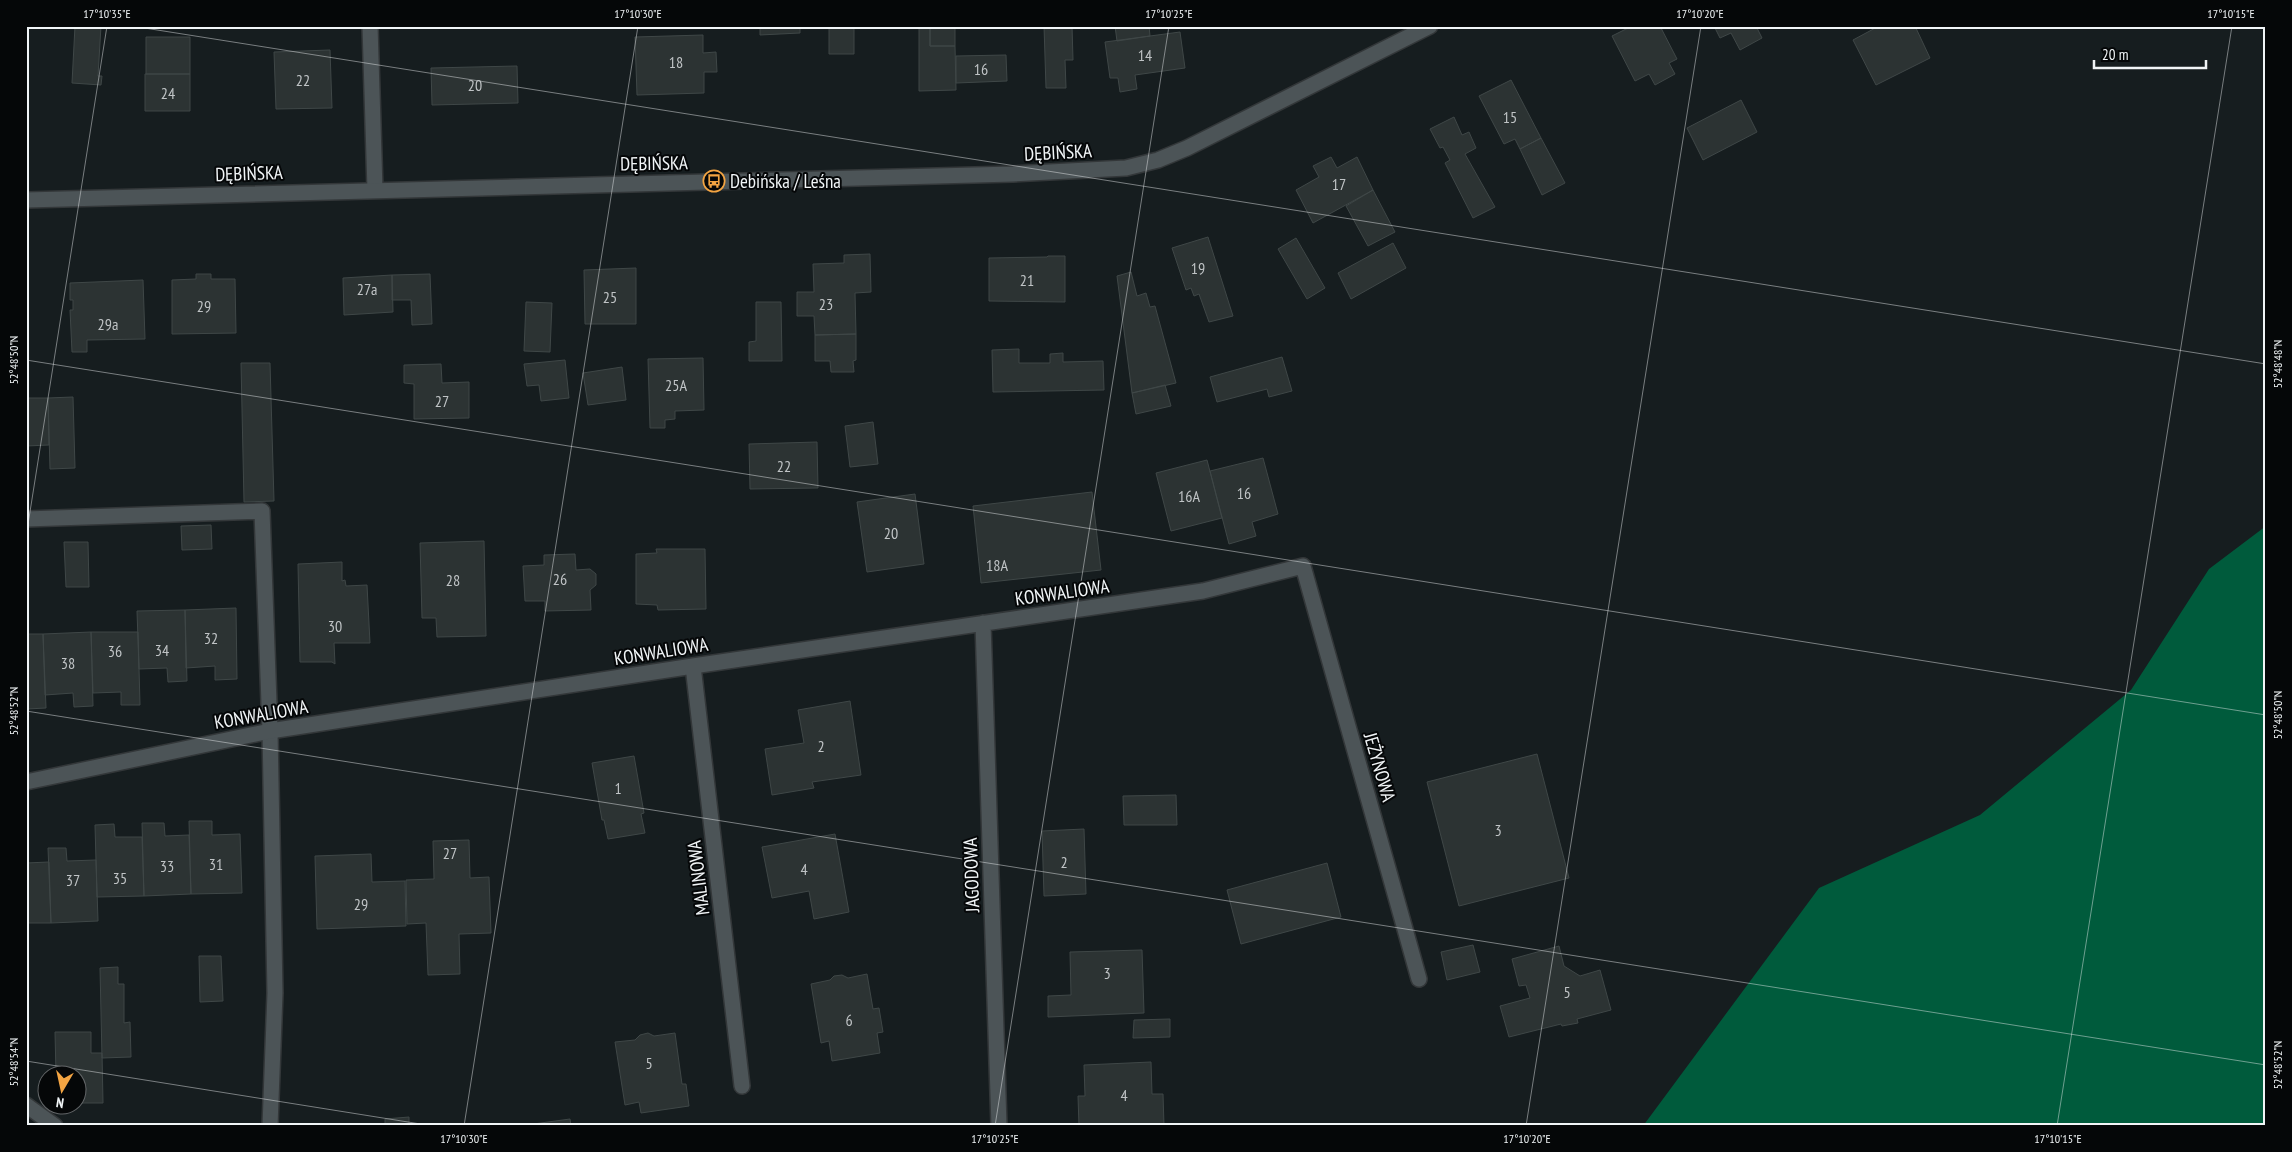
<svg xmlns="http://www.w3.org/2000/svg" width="2292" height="1152" font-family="'PT Sans Narrow',sans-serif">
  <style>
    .forest { fill: #005b3c }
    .building { fill: #2c3333; stroke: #3f4747 }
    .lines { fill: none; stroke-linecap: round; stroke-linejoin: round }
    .lane-casing { stroke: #333739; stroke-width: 18 }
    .street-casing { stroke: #333739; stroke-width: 18 }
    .secondary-casing { stroke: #333739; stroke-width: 18 }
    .lane { stroke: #4c5457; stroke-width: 15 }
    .street { stroke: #4c5457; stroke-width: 15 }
    .secondary { stroke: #4c5457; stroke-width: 15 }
    .ticks { fill: none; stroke: #f1f5f7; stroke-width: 1; stroke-opacity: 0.45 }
    .labels { text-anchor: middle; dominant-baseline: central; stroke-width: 4; stroke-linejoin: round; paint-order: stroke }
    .number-label { font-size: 16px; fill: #c0c4c6 }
    .street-label { font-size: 19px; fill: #f1f5f7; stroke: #050708 }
    .poi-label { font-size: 19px; fill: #f1f5f7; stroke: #050708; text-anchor: start }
    .neatline { fill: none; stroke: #f1f5f7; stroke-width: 2 }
    .ticks-label { font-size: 12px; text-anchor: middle; fill: #f1f5f7 }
  </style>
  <rect width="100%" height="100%" fill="#161d1f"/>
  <!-- forest -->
  <path class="forest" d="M2266,526V1126H1643L1819,888L1980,815L2131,690L2209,569Z"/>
  <!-- building -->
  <path class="building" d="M75,26H101L98,76H102L101,85L72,83Z
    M760,26H800V33L760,35Z
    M829,26H854V54H829Z
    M930,26H955V46H930Z
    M1044,26H1072L1073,60H1065L1066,88H1046Z
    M1115,26H1149L1150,36L1117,41Z
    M1632,26H1660L1677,59L1669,63L1675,74L1655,85L1649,74L1635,81L1612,36Z
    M1718,26H1756L1762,38L1740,50L1731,33L1720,38L1715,28Z
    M1879,26H1915L1930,58L1876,85L1853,40Z
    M930,27V46H955L956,90L919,91V28Z
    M1180,32L1185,68L1135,75L1137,89L1120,92L1118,78H1110L1105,42Z
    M703,35V53L716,52L717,72H704V93L637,95L635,37Z
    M146,37H190V74H146Z
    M330,50L332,108L276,109L274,52Z
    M1006,55L1007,81L956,83V56Z
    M517,66L518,103L432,105L431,68Z
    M145,74H190V111H145Z
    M1511,80L1541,138L1520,149L1515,139L1504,144L1479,96Z
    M1741,100L1757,132L1703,160L1687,128Z
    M1454,117L1462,135L1469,132L1476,148L1465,154L1495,207L1473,218L1445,163L1450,160L1443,147L1440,148L1430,129Z
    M1541,138L1565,183L1542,195L1520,149Z
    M1331,157L1337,168L1357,157L1373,190L1313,223L1296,190L1319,177L1313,166Z
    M1373,190L1395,232L1368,246L1346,206Z
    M1208,237L1233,316L1209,322L1199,294L1194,296L1191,288L1186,290L1172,248Z
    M1296,238L1325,288L1307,299L1278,249Z
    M1393,243L1406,268L1351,299L1338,273Z
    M870,254L871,292L855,293L856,334L815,335L814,316H797V292H814L813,264L844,263V255Z
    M1048,256H1065V302L989,301V258L1047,257Z
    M636,268V324H585L584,270Z
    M1131,272L1137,296L1146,293L1150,307L1155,306L1176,383L1132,393L1117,276Z
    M196,274H211V279H235L236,333L172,334V280L196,279Z
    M430,274L432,324L412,325L411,300H392V275Z
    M392,275L393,312L344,315L343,278Z
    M143,280L145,339L87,340V352H72L70,310H73V300H70V283Z
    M526,302L552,303L550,352L524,351Z
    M756,302H781L782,361H749V342L756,341Z
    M856,334V360L853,361L854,372H831L830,361H815V335Z
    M1019,349V363H1050V354L1063,353V362L1103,361L1104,390L993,392L992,350Z
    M1282,357L1292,391L1269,397L1267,389L1217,402L1210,377Z
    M703,358L704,410L675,411V419L665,420V428H650L648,359Z
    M565,360L569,398L541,401L539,385L527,386L524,364Z
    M241,363H270L274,501L244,502Z
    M441,364L442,383L469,382V418L414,419V384L404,383V365Z
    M622,367L626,400L588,405L583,373Z
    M1165,385L1171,406L1136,414L1132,393Z
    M73,397L75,468L50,469L48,398Z
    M26,398H48L49,445L26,446Z
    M873,422L878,464L850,467L845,426Z
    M817,442L818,488L750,489L749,444Z
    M1263,458L1278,514L1252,522L1256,536L1229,544L1210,471Z
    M1207,460L1222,518L1171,531L1156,473Z
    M1092,492L1101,570L981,583L973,506Z
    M915,494L924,564L867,572L857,502Z
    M211,525L212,549L182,550L181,526Z
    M484,541L486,636L437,637L436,618H422L420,543Z
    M64,542H88L89,587H66Z
    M656,549H705L706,609L658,610L657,605L636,604V554L657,553Z
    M575,554L576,570L590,569L596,574V585L590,590L591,610L545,611V601H525L523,566L544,565V555Z
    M342,562V581L345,580L346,586L367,585L370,643H334L335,664L332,662H300L298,564Z
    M236,608L237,679L215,680V666L186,668L185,610Z
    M185,610L187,681L168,682L167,668L139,669L137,611Z
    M91,632H138L140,705H121V692L93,693Z
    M91,632L93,706L74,707L73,693L45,695L43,634Z
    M26,634H43L46,708L27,709Z
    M850,701L861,775L812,782L814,788L772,795L765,749L804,743L798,710Z
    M1537,754L1569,878L1459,906L1427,782Z
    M634,756L644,813L641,814L645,833L608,839L604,820H602L592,763Z
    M1176,795L1177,825H1124L1123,796Z
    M189,821H212V835L240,834L242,893L191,894Z
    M142,823H164L165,836L189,835L191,894L144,896Z
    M114,824L115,837H142L144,896L97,897L95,825Z
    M1084,829L1086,894L1044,896L1042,831Z
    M835,834L849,912L814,919L809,891L772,898L762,847Z
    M469,840L470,878L489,877L491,933L459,934L460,974L428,975L426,923L407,924L406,880L434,879L433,841Z
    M48,848H66L67,861L96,860L98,921L51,923Z
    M371,854L372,882L405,881L406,926L317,929L315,856Z
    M49,862L51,923H26V863Z
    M1327,863L1341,917L1241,944L1227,890Z
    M1473,945L1480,972L1447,980L1441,952Z
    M1559,946L1564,966L1580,976L1600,970L1611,1010L1577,1019L1578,1023L1562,1026L1561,1024L1509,1037L1500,1006L1530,998L1526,985L1519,986L1512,959Z
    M1142,950L1144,1013L1048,1017V996L1071,995L1070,952Z
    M199,956H221L223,1001L200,1002Z
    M118,967V984H124V1023L130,1022L131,1057L102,1058L100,968Z
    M867,974L873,1009L879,1008L883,1032L877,1033L880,1053L832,1061L829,1041L821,1043L811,984L830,980L834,976L842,975L848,978Z
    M1170,1019V1037L1133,1038L1134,1020Z
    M55,1032H91V1053H102L103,1103H78V1074H56Z
    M648,1033L654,1036L675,1033L682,1084H686L689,1106L641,1113L639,1102L625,1105L615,1042L635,1040L640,1035Z
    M1151,1062L1152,1094H1163L1164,1126H1079L1078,1096H1085L1084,1065Z
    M409,1117V1126H385V1119Z
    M570,1119L571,1126H526V1125Z"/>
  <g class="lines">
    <!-- lane casing -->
    <g class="lane-casing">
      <path id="lane" d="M370,26L375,190
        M26,519L262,511L270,731L275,993L270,1126"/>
    </g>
    <!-- street casing -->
    <g class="street-casing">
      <path id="street" d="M983,623L999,1126
        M693,666L742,1086
        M26,782L270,731L693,666L1203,591L1303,566L1419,979
        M26,1105L55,1126"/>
    </g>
    <!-- secondary casing -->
    <g class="secondary-casing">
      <path id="secondary" d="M26,200L1013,174L1126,168L1158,160L1187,148L1430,26"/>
    </g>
    <!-- lane -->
    <use href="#lane" class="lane"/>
    <!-- street -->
    <use href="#street" class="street"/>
    <!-- secondary -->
    <use href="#secondary" class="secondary"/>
  </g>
  <!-- ticks -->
  <path class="ticks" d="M132,26L2266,364M26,360L2266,715M26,537L107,26M26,711L2266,1065M26,1061L433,1126M464,1126L638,26M995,1126L1169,26M1526,1126L1701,26M2057,1126L2232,26"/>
  <!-- icons -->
  <defs>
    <g id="bus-ring" transform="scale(1.125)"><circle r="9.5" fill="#050708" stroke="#f3a442" stroke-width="1.5"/><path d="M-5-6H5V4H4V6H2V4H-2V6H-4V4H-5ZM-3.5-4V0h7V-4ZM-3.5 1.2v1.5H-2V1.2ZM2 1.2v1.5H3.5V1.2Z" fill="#f3a442"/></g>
  </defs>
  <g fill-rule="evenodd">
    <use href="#bus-ring" x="714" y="181"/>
  </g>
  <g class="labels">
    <!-- number labels -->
    <g class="number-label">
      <text x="1145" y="55">14</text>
      <text x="676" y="62">18</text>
      <text x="981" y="69">16</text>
      <text x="303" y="80">22</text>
      <text x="475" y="85">20</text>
      <text x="168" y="93">24</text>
      <text x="1510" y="117">15</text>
      <text x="1339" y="184">17</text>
      <text x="1198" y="268">19</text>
      <text x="1027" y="280">21</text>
      <text x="367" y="289">27a</text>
      <text x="610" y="297">25</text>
      <text x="826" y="304">23</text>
      <text x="204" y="306">29</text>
      <text x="108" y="324">29a</text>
      <text x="676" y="385">25A</text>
      <text x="442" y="401">27</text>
      <text x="784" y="466">22</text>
      <text x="1244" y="493">16</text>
      <text x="1189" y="496">16A</text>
      <text x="891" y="533">20</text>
      <text x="997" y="565">18A</text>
      <text x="560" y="579">26</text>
      <text x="453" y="580">28</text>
      <text x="335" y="626">30</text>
      <text x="211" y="638">32</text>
      <text x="162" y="650">34</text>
      <text x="115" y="651">36</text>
      <text x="68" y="663">38</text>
      <text x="821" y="746">2</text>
      <text x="618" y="788">1</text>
      <text x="1498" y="830">3</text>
      <text x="450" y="853">27</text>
      <text x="1064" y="862">2</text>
      <text x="216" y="864">31</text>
      <text x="167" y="866">33</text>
      <text x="804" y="869">4</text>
      <text x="120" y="878">35</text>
      <text x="73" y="880">37</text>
      <text x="361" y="904">29</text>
      <text x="1107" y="973">3</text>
      <text x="1567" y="992">5</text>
      <text x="849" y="1020">6</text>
      <text x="649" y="1063">5</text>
      <text x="1124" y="1095">4</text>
    </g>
    <!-- street labels -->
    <g class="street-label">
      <text transform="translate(1058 152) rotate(-3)">DĘBIŃSKA</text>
      <text transform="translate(654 163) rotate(-1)">DĘBIŃSKA</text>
      <text transform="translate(249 173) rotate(-2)">DĘBIŃSKA</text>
      <text transform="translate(1062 592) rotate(-8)">KONWALIOWA</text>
      <text transform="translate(661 651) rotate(-9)">KONWALIOWA</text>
      <text transform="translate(261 714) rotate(-10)">KONWALIOWA</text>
      <text transform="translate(1380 767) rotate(74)">JEŻYNOWA</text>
      <text transform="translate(971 875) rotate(-92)">JAGODOWA</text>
      <text transform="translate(698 878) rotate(-97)">MALINOWA</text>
    </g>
    <!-- poi labels -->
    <g class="poi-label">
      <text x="730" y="181">Debińska / Leśna</text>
    </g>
  </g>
  <!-- border -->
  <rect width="2292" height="1152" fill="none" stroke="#050708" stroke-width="55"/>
  <!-- north arrow -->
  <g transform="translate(62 1090) rotate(189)"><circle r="24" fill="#050708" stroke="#636668"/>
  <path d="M0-4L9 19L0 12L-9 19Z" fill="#f3a442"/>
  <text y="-8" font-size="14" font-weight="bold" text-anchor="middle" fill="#f1f5f7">N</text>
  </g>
  <!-- scale -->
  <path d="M2094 60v8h112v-8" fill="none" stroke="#f1f5f7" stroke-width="2.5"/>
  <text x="2102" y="60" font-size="15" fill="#f1f5f7" stroke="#050708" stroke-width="4" paint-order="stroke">20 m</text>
  <rect x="28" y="28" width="2236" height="1096" class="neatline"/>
  <g class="ticks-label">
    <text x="107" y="18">17°10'35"E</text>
    <text x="638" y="18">17°10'30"E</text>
    <text x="1169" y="18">17°10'25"E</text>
    <text x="1700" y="18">17°10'20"E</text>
    <text x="2231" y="18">17°10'15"E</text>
    <text transform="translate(14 360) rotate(-90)" y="4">52°48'50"N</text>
    <text transform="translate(2278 364) rotate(-90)" y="4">52°48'48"N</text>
    <text transform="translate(14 711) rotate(-90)" y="4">52°48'52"N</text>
    <text transform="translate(2278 715) rotate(-90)" y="4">52°48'50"N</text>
    <text transform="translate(14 1062) rotate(-90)" y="4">52°48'54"N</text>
    <text transform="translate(2278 1065) rotate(-90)" y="4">52°48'52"N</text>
    <text x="464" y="1143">17°10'30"E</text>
    <text x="995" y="1143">17°10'25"E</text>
    <text x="1527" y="1143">17°10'20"E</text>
    <text x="2058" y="1143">17°10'15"E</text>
  </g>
</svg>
